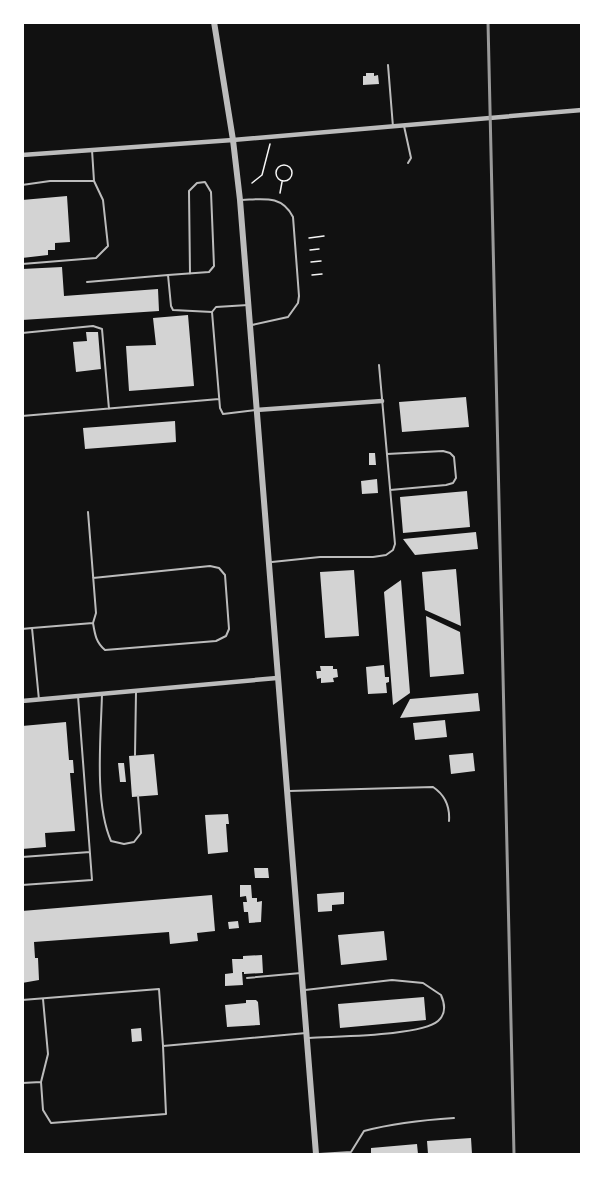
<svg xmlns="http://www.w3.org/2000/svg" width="604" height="1177" font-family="Spectral,serif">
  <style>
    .building { fill: #d3d3d3 }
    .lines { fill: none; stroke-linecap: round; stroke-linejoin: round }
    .path { stroke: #f5f5f5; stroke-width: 1.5 }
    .service { stroke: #bcbcbc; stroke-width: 2 }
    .minor { stroke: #bcbcbc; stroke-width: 4.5 }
    .tertiary { stroke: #bcbcbc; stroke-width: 6 }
    .rail { stroke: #9a9a9a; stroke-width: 3 }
  </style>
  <rect width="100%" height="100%" fill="#111"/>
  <!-- building -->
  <path class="building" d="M366,73H374V76L378,75L379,84L363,85V76H366Z
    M67,196L70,242L55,243V250H48V255L22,258V200Z
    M62,267L64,296L158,289L159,311L22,320V269Z
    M188,315L194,386L129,391L126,346L156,345L153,318Z
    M86,332H98L101,369L76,372L73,342L87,341Z
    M466,397L469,427L402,432L399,402Z
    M175,421L176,442L85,449L83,428Z
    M369,453H375L376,465H369Z
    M377,479L378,493L362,494L361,481Z
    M467,491L470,527L403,533L400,497Z
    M476,532L478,549L415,555L403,539Z
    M456,569L461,626L425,610L422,572Z
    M354,570L359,636L325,638L320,572Z
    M401,580L410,693L393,705L384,592Z
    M426,616L460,632L464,674L430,677Z
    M384,665L385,677H389V682L386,683L387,693L368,694L366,667Z
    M320,666H333V669H337L338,677L333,678L334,682L321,683V678L317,679L316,671H321Z
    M478,693L480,711L400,718L410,699Z
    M445,720L447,737L415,740L413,723Z
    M66,722L69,760H73L74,773H70L75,831L45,833L46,847L22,849V726Z
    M473,753L475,771L451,774L449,755Z
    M154,754L158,795L132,797L129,756Z
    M118,763H124L126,782H120Z
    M228,814L229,824H226L228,852L208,854L205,815Z
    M254,868H268L269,878H255Z
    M240,885H251L252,898H257V902L262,901L261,922L249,923L248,912H244L243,902H247L246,896L240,897Z
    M344,892V904L332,905V911L318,912L317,894Z
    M212,895L215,931L197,933L198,941L170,944L169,932L34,942L35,958H38L39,980L22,983V911Z
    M238,921L239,928L229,929L228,922Z
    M384,931L387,960L341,965L338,935Z
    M262,955L263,973L244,974V972H242L243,985L225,986V974L233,973L232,959H243V956Z
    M424,997L426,1020L340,1028L338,1004Z
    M246,1000H256L258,1002L260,1025L227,1027L225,1005L246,1003Z
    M141,1028L142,1041L132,1042L131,1029Z
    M471,1138L472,1154H428L427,1141Z
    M417,1144L418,1154H371V1148Z"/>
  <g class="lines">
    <!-- path -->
    <path class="path" d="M276 173a8 8 0 1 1 16 0a8 8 0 1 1-16 0Z
      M252,183L262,175L270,144
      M280,193L282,182
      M309,238L324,236
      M310,250L319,249
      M311,262L321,261
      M312,275L322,274"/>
    <!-- service -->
    <path class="service" d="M388,65L393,127
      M404,126L411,158L408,163
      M22,185L50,181H94
      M242,200C264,199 282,195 293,217L299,296L298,303L288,317L252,325
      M22,264L96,258L108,246L103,200L94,181L92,150
      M168,275L209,272L214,266L211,192L205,182L197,183L189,191L190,274
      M87,282L168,275L171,306L173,310L212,312
      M248,305L216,307L212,312L220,408L223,414L256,410
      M22,333L93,326L102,329L109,409
      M22,416L219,399
      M387,454L443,451L450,453L454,457L456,478L453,483L446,485L390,490
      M272,562L320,557H373L386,555L393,550L395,544L379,365
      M93,578L210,566L219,568L225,575L229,629L226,636L216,641L105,650C96,642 95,635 93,623
      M22,629L32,628
      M102,694C101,736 94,802 111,841L124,844L134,842L141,833L138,796
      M39,700L32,628L93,623L96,613L88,512
      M135,755L136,692
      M289,791L433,787C445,795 450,807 449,821
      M22,857L90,852
      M22,885L92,880L78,696
      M247,978L301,973
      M305,990L392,980L423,983L441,995C445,1004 446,1014 438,1021C421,1036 336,1036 309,1038
      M22,1000L159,989L163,1046
      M41,1082L48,1054L43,999
      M22,1083L41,1082L43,1110L51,1123L166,1114L163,1046L306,1033
      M319,1154L351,1152L364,1131C394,1123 423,1120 454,1118"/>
    <!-- minor -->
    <path class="minor" d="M22,155L233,140L582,110
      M256,410L382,401
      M22,701L277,678"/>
    <!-- tertiary -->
    <path class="tertiary" d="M214,22L233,140L240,200L316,1154"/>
    <!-- rail -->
    <path class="rail" d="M488,22L514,1154"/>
  </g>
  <!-- border -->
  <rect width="604" height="1177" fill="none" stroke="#ffffff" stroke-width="48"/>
</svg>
